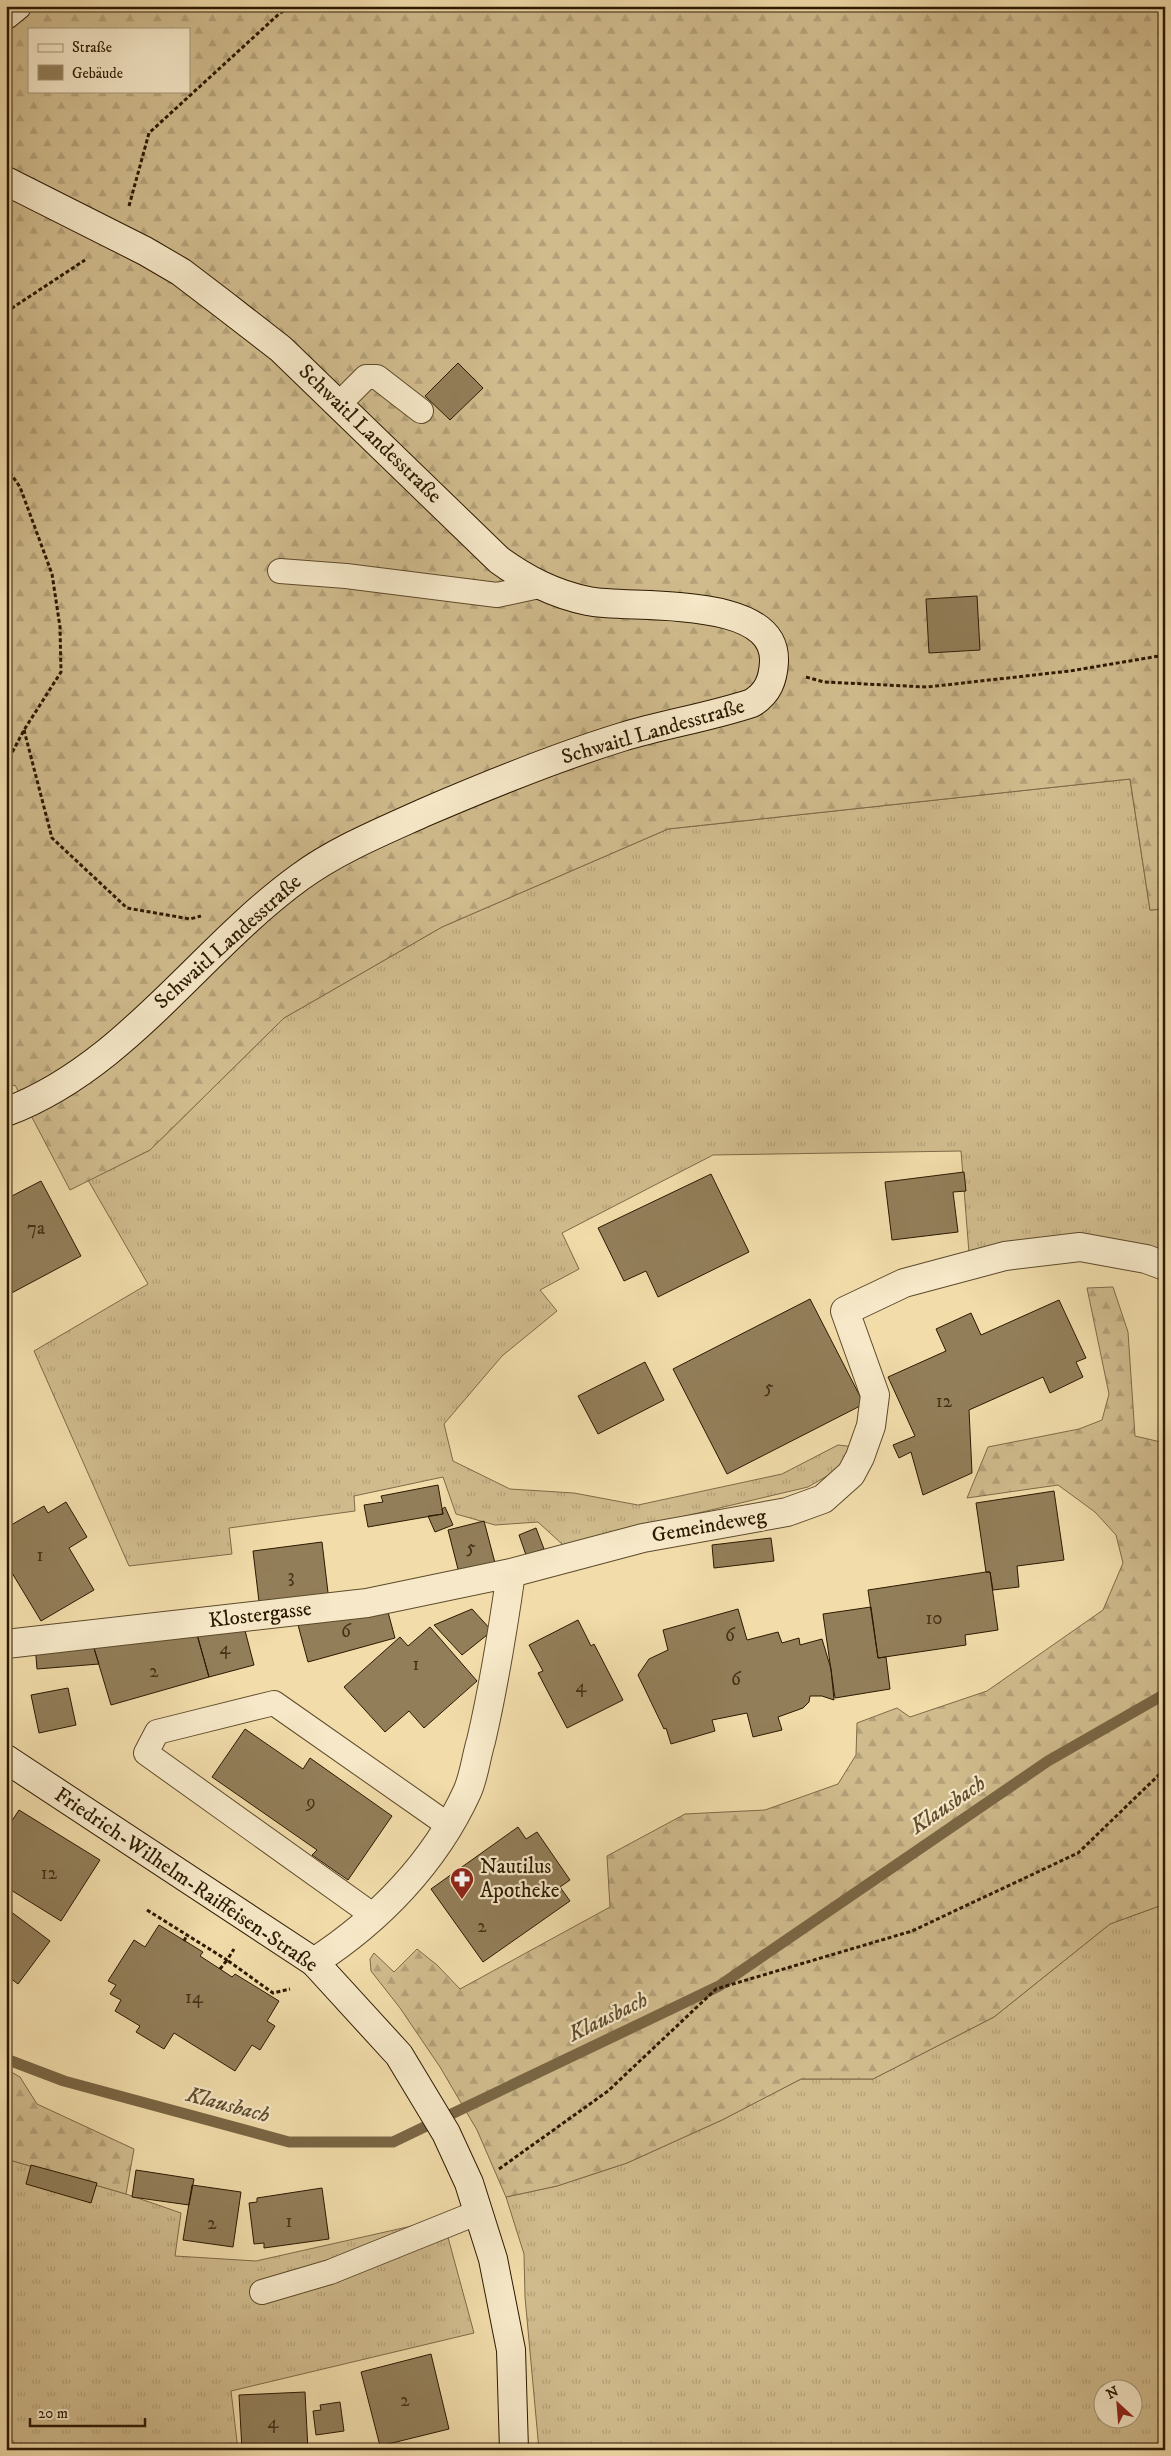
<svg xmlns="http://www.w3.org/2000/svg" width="1171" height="2456" font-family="'IM FELL DW Pica',serif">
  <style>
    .grass { fill: url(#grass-tufts); stroke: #7e6a47; fill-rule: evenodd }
    .forest { fill: url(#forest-firs); stroke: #7e6a47; fill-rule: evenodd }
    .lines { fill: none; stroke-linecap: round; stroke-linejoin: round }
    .stream { stroke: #7a6644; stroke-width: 11 }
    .building { fill: #927e59; stroke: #2c1901 }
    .lane-casing { stroke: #5d4a2b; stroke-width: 26 }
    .street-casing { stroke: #5d4a2b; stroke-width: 30 }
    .secondary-casing { stroke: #2c1901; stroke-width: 30 }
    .path { stroke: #2c1901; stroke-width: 3; stroke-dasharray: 4 2.5; stroke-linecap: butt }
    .lane { stroke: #f6e8c8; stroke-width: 24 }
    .street { stroke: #f6e8c8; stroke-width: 28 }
    .secondary { stroke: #f6e8c8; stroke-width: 28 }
    .labels { text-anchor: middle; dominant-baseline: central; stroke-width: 4.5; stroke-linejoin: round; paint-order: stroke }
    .number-label { font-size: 19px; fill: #463217 }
    .street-label { font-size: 21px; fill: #2c1901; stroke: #f6e8c8 }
    .poi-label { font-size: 21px; fill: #2c1901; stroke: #f6e8c8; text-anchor: start }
    .water-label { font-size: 22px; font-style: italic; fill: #604d2e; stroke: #f6e8c8 }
  </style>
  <defs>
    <pattern id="grass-tufts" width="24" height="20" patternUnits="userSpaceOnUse" patternTransform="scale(1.25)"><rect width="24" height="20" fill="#d0bb8d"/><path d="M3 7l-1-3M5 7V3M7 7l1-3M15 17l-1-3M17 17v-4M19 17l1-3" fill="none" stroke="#b3a078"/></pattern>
    <pattern id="forest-firs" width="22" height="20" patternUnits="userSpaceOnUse" patternTransform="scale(1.25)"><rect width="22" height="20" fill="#d0bb8d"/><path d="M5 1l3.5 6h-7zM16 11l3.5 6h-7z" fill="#b3a078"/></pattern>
  </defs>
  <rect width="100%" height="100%" fill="#f1dcaa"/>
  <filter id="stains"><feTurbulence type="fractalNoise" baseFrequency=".004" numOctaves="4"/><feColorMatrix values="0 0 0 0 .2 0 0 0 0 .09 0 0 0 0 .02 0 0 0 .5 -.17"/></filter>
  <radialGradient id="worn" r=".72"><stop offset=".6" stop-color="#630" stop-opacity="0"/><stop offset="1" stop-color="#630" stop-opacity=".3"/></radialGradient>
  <!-- grass -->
  <path class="grass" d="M1130,779L1150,910L1165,909V1259L969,1253L961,1151L713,1155L562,1233L579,1269L540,1290L557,1311L502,1356L444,1424L453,1461L510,1489L574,1493L638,1505L782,1474L838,1445L855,1447L839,1469L808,1487L563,1545L538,1522L495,1525L456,1514L443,1477L354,1496L355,1511L229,1528L232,1554L129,1566L34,1351L148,1284L88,1180L150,1150L284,1018L442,927L668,829Z
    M1165,1904V2450H539L525,2297L524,2254L506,2197L557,2186L627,2163L722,2120L801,2079H873L994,2017L1110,1924ZM1104,2388H1134V2418H1104Z
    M6,2159L126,2194L181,2213L175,2256L256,2261L443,2219L474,2333L231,2391L238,2450H18L6,2428Z"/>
  <!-- forest -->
  <path class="forest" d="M6,6H1165V909L1150,910L1130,779L668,829L442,927L284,1018L150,1150L70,1190L15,1085L6,1088ZM29,29H189V91H29Z
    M1113,1287L1128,1332L1135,1436L1165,1443V1904L1110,1924L994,2017L873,2079H801L722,2120L627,2163L557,2186L506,2197L477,2130L440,2067L400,2008L371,1971L370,1959L374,1953L394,1972L417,1949L437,1965L460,1989L610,1907L607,1856L685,1814L765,1810L838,1784L856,1755L857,1723L897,1708L910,1717L987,1691L1103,1610L1123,1563L1116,1535L1095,1512L1058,1485L967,1498L988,1447L1079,1429L1102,1420L1109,1394L1087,1288Z
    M6,2069L20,2077L37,2104L134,2149L126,2194L6,2159Z"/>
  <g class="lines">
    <!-- stream -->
    <path class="stream" d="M6,2059L64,2081L289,2142H393L719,1986L1048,1761L1165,1694"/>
  </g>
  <!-- building -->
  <path class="building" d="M458,363L483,388L450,420L425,396Z
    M977,596L980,650L929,653L926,599Z
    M964,1172L966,1191L953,1192L958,1232L892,1240L885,1182Z
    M711,1174L749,1252L658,1297L646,1271L624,1281L598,1228Z
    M41,1181L81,1256L6,1296V1199Z
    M810,1299L864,1404L727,1474L673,1369Z
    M1059,1300L1086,1358L1076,1362L1083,1377L1050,1393L1043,1377L969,1410L972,1473L923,1495L911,1452L899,1458L893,1445L915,1436L888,1377L946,1351L936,1329L971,1313L981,1335Z
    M645,1362L664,1400L598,1434L578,1396Z
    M438,1485L443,1514L368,1527L364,1505L383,1502L381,1496Z
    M1054,1491L1064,1560L1017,1566L1019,1587L993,1590L990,1572H986L976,1503Z
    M66,1502L87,1537L69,1548L94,1590L41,1621L6,1563V1548L12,1544L6,1535V1528L44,1506L48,1513Z
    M445,1507L453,1525L435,1532L428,1516L443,1514L442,1509Z
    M484,1521L495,1563L459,1573L448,1530Z
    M536,1528L544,1549L526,1555L519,1535Z
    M771,1538L774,1561L714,1568L712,1545Z
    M322,1542L329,1601L260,1610L253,1551Z
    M986,1572H990L998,1630L965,1635L966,1645L878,1658L868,1590Z
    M385,1601L395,1638L308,1662L298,1625Z
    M871,1607L878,1658L886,1657L890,1689L835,1698L823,1614Z
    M472,1609L492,1631L462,1655L434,1625Z
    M738,1609L747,1640L778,1632L782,1643L799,1638L800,1645L822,1639L831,1669L834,1700L822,1696H810L809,1702L803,1708L778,1717L782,1730L753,1737L747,1713L712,1720L715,1731L671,1744L666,1728L664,1729L638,1675L649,1659L668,1650L663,1630Z
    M242,1619L254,1665L209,1677L196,1631Z
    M578,1620L591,1646L594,1644L623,1700L567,1728L538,1673L543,1671L529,1645Z
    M430,1627L477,1681L424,1728L409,1711L385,1732L344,1687L400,1637L408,1646Z
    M196,1631L209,1677L111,1705L93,1645Z
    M35,1644L93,1645L99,1664L37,1669Z
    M68,1688L76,1725L39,1733L31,1695Z
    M245,1729L303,1769L310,1758L392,1816L348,1880L312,1855L317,1850L212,1777Z
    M19,1810L100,1860L61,1921L6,1887V1830Z
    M518,1827L526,1839L537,1832L570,1880L560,1887L570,1901L483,1962L431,1889Z
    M6,1908L50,1941L18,1984L6,1975Z
    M159,1925L203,1952L200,1956L220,1969L232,1977L235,1974L279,2001L267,2021L275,2026L260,2050L252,2045L235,2071L174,2033L164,2049L136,2032L140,2026L115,2011L121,2000L110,1994L116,1985L108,1981L134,1940L145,1947Z
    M31,2165L97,2183L91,2203L26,2184Z
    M136,2170L194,2179L189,2205L132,2197Z
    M192,2185L241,2192L233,2247L183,2240Z
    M322,2188L329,2239L264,2248V2243L254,2244L249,2203L257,2202V2198Z
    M431,2354L449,2429L380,2446L361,2372Z
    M305,2392L308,2450H242L239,2395Z
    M340,2402L344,2431L316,2435L313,2411L321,2410L320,2405Z"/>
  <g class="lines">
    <!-- lane casing -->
    <g class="lane-casing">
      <path id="lane" d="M339,404L366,377H377L421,411
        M280,571L346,576L497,595L539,586
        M374,1916L146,1753L157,1732L274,1703L448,1825
        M262,2292L330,2272L479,2212"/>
    </g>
    <!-- street casing -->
    <g class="street-casing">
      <path id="street" d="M6,1644L367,1603L511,1573
        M314,1962C379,1920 435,1862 467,1792C474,1777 476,1757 481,1741C494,1685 503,1629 511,1573L643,1538L787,1512L823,1499L851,1474L860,1457L871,1426L875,1395L845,1311L904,1283L1005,1256L1080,1247L1146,1259L1165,1266"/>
    </g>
    <!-- secondary casing -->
    <g class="secondary-casing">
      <path id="secondary" d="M6,15L17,6
        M6,181L145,251L181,272L223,304L281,349L499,560C527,580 554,594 588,601C631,610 777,593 774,662C773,680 768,693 752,703C710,717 665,724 622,737C554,758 488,785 423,813C381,832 337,850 300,877C199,950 126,1067 6,1112
        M6,1759L314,1962L399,2055L446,2133L469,2183L493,2259L511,2350L514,2450"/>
    </g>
    <!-- path -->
    <path class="path" d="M129,206L149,133L280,13L294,6
      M6,312L85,260
      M6,467L20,487L52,574L60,627L61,672L24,730L6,764
      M806,677L824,682L927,687L1070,671L1165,655
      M24,730L52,838L127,908L190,919L201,916
      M6,1821L11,1823
      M147,1910L227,1960L234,1949
      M184,1941L187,1935
      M220,1969L227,1960L273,1993L290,1989
      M499,2169L608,2091L716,1989L912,1931L1078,1853L1165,1769"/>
    <!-- lane -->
    <use href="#lane" class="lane"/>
    <!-- street -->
    <use href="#street" class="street"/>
    <!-- secondary -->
    <use href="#secondary" class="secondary"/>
  </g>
  <!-- icons -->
  <defs>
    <g id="pharmacy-pin" transform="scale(1.25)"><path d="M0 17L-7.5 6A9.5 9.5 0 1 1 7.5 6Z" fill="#8f2418" stroke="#f6e8c8"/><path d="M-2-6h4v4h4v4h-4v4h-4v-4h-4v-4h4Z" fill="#fff"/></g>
  </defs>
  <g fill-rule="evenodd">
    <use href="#pharmacy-pin" x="462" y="1879"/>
  </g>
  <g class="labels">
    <!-- number labels -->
    <g class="number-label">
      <text x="36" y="1228">7a</text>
      <text x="769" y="1387">5</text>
      <text x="944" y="1401">12</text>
      <text x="471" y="1547">5</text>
      <text x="40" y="1555">1</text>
      <text x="291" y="1576">3</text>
      <text x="934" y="1618">10</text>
      <text x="346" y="1631">6</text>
      <text x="730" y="1635">6</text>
      <text x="225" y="1648">4</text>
      <text x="416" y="1664">1</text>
      <text x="154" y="1671">2</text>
      <text x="736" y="1679">6</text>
      <text x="581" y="1686">4</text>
      <text x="311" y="1802">9</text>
      <text x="49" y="1873">12</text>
      <text x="482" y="1926">2</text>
      <text x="194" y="1997">14</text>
      <text x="289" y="2221">1</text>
      <text x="212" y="2223">2</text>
      <text x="405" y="2400">2</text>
      <text x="273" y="2422">4</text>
    </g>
    <!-- street labels -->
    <g class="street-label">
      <text transform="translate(370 434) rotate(44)">Schwaitl Landesstraße</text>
      <text transform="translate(653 732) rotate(-16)">Schwaitl Landesstraße</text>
      <text transform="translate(228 942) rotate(-42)">Schwaitl Landesstraße</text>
      <text transform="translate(709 1526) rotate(-10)">Gemeindeweg</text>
      <text transform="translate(260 1615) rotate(-7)">Klostergasse</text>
      <text transform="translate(186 1880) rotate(34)">Friedrich-Wilhelm-Raiffeisen-Straße</text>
    </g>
    <!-- poi labels -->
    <g class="poi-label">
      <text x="480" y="1867">Nautilus<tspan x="480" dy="24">Apotheke</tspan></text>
    </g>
    <!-- water labels -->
    <g class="water-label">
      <text transform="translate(948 1805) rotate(-34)">Klausbach</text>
      <text transform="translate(608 2017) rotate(-26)">Klausbach</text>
      <text transform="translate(228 2105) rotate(15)">Klausbach</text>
    </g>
  </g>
  <!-- margin -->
  <rect width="1171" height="2456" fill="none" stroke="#f1dcaa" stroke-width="25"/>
  <rect x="8" y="8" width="1156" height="2441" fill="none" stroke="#2c1901" stroke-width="2.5"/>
  <rect x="12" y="12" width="1146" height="2431" fill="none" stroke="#2c1901"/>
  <!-- legend -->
  <rect x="28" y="28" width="162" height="65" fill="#f6e8c8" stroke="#a59578"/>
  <rect x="38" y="44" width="25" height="8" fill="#f6e8c8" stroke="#a59578"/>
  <text x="72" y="52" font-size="15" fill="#2c1901">Straße</text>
  <rect x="38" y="65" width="25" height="15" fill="#927e59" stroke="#a59578"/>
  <text x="72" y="78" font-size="15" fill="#2c1901">Gebäude</text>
  <!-- north arrow -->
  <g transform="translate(1118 2404) rotate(334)"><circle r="24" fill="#f6e8c8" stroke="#a59578"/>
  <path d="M0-4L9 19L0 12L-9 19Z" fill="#8f2418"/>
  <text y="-8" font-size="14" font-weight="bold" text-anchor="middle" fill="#2c1901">N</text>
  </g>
  <!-- scale -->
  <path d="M30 2418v8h115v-8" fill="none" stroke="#2c1901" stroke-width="2.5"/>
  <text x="38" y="2418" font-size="15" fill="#2c1901" stroke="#f6e8c8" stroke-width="4" paint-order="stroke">20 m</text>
  <rect width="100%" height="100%" filter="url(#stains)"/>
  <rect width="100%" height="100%" fill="url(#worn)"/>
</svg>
